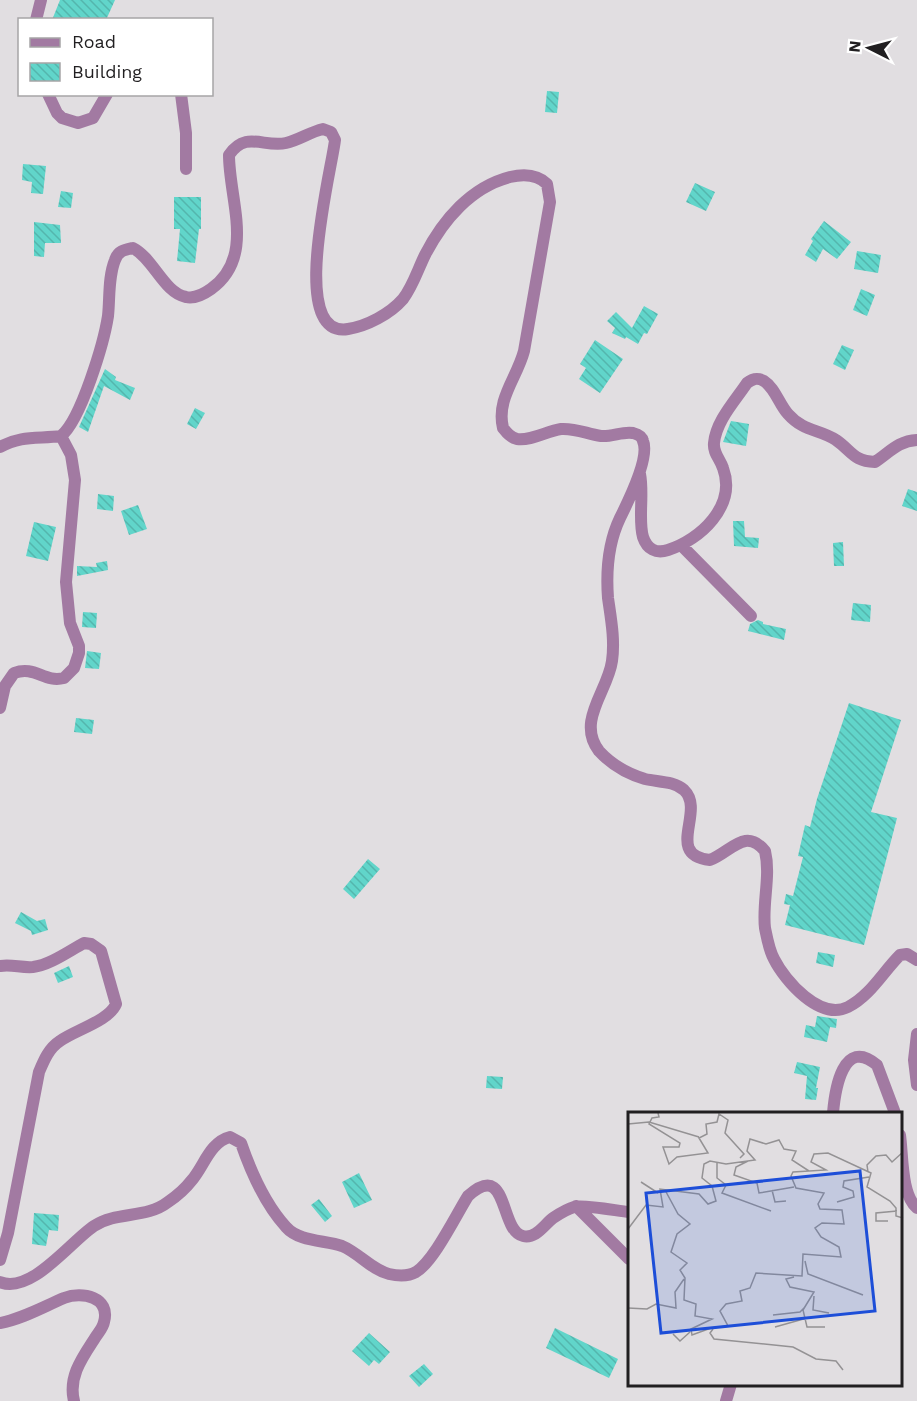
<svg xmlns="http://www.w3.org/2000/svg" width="917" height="1401" font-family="'Work Sans',sans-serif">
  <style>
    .building { fill: url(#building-back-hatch) }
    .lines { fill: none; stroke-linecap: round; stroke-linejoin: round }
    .minor { stroke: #a27aa2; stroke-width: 12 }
    .inset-road { fill: none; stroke: #949294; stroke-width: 1.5 }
    .view { fill: #1d4ed8; fill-opacity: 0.15; stroke: #1d4ed8; stroke-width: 3 }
    .inset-edge { fill: none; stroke: #211f21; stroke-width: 3 }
  </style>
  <defs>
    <pattern id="building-back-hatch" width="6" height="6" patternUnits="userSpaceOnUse" patternTransform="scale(1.5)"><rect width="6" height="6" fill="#61d5ca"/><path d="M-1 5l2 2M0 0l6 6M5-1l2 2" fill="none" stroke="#54b6ad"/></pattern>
  </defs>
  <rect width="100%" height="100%" fill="#e1dee1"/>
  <!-- building -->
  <path class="building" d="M60,0H115L106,20H52Z
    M547,91L559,92L557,113L545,112Z
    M23,164L46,166L43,194L31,193L32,182L22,180Z
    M695,183L715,192L706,211L686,202Z
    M61,191L73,193L71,208L58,207Z
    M174,197H201V229H199L195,263L177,261L180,229H174Z
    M824,221L851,242L837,259L823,249L816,262L805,255L813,241L811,239Z
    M34,222L60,225L61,243H45L44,257L34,256Z
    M857,251L881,255L878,273L854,269Z
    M861,289L875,295L867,316L853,310Z
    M644,306L658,314L647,334L644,333L638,344L626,337L625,339L612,333L615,328L607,321L616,312L632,328Z
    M595,340L623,359L600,393L579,379L586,368L580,364Z
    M842,345L854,350L845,370L833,364Z
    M105,369L116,377L115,380L135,388L130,400L104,386L88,432L79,427Z
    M195,408L205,413L196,429L187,424Z
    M731,421L749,424L746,446L723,442Z
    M908,489L917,492V511L902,506Z
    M98,494L114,496L113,511L97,509Z
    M138,505L147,529L129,535L121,511Z
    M733,521H744L745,537L759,538L758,548L734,546Z
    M34,522L56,527L48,561L26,556Z
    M843,542L844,566H834L833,543Z
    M107,561L108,570L77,576V566L97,567L96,563Z
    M853,603L871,605L870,622L851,620Z
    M83,612L97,613L96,628L82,627Z
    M758,620L763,622V624L786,629L784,640L748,631L750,624Z
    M87,651L101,653L99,669L85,668Z
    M849,703L901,720L871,812L897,818L864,945L785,925L790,905L784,904L786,894L793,896L803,857L798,856L805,825L810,827L817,799Z
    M76,718L94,720L92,734L74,732Z
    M368,859L380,869L354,899L343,889Z
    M21,912L37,921L45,919L48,930L32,935L31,931L15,923Z
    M818,952L835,955L833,967L816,963Z
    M69,966L73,977L58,983L54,973Z
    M817,1016L837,1019L836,1028L830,1027L827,1042L804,1037L806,1025L815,1027Z
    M797,1062L820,1067L816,1088H818L816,1100L805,1099L807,1076L794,1073Z
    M487,1076L503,1077L502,1089L486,1088Z
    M359,1173L372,1200L354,1208L342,1182Z
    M319,1199L332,1216L325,1222L311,1205Z
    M34,1213L59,1215L58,1231L49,1230L46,1246L32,1244Z
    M555,1328L618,1359L609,1378L546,1348Z
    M369,1333L390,1352L379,1364L374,1360L369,1366L352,1351Z
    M424,1364L433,1374L419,1387L409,1376Z"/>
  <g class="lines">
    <!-- minor -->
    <path class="minor" d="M36,20L41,0
      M48,94L57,113L62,118L78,123L93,118L107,94
      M181,94L186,133V169
      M0,447C21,435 39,439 61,436C81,420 104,342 108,316C110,298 108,277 115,260C118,251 124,250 133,248C153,258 164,293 186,297C195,299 204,294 211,289C256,257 229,200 229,155C246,130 264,148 286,143C299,140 310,132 323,129L331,132L335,140C332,169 287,339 348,329C367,326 390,314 403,299C413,286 418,269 425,255C443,220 471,187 510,177C523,174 537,174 547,184L550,202L524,351C517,378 496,399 503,428C507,433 510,437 517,439C531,441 547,431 561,429C576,428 587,434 601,436C612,437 623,431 633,433C637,434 642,436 643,441C650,457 628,502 620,518C608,543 606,571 608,598C611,619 615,640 612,661C608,691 576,721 599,751C611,764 628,774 645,779C658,782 674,781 684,790C706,811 664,855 710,860C731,852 745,827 765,851C771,876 762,903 765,928C767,938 769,950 774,959C785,981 820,1021 848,1007C870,996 883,972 900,955L907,954L917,960
      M640,474C644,494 638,520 643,537C647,549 656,554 668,550C700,540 737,506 723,468C720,459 713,453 714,443C716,421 735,401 747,383C752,379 757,377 764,381C775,388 779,404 788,414C804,432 819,429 836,440C852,451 853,461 875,462C890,452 898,441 917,440
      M681,545L751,616
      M0,708L5,686L14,673C35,665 44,683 64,678L74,668L79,653V646L70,623L66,582L75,480L71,455L61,436
      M0,966C12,964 21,968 33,967C50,965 69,951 84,943L91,944L101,951L116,1004C109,1021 75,1030 60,1041C49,1048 44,1060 39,1072L8,1233L0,1260
      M917,1034L914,1060L917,1085
      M833,1113C835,1090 843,1036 877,1065L895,1113
      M900,1135C903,1156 901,1194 917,1208
      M576,1206L629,1259
      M0,1282C31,1295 71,1241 94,1226C117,1211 146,1219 168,1202C177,1196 185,1189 192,1180C204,1166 210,1142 230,1137L241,1143C251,1172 265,1204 286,1227C299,1242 325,1240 342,1246C359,1253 372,1270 389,1274C398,1276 409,1276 416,1272C434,1261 456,1215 468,1196C509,1159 499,1231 523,1236C536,1239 544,1225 553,1218C559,1214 567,1209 574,1207C582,1204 618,1211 629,1212
      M0,1323C22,1319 43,1307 64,1298C82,1291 111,1297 104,1322C103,1328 98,1333 95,1338C82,1358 68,1377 74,1401
      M726,1401L731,1384"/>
  </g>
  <!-- overview -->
  <g transform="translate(628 1112)">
    <rect width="274" height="274" fill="#e1dee1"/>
    <path class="inset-road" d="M30,1L31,5L24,6L21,12L52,31L51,35H35L41,52L49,45L80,41L71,26L79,22L78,12L89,10L91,2L100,8L97,21L116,42L112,46M0,12L21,10L71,25M120,49L108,55L106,63L129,71L131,81L166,75M89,51V66L98,73L94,81L143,99M240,60L239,53L248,44L258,43L264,50L275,40M13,70L30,81M37,78L50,102L62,112L49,122L43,140L59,151L52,158L57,166L56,188L68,192L67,204L84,207L63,217L64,223L83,216L100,214L92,199L98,192L114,189L112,179L122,176L128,161L174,164L175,142L213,145L211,135L193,125L187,116L194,111L216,112L214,98L192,97L190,92L196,81L168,76L163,64L165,60L198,58L183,50L186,42L200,41L243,61L239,75L262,89L268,96V104L275,106M144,78L147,90L158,89M209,90L226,85L225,79L215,75L216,69L241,65M260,109H248V101L269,99M0,117L18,93L35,95L32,77L71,82L80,92L88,89L84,74L74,66L76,52L82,49L98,52L127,48L119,39L122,27L138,32L151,28L156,37L168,39L164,48L181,59M177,149L180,162L235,183M166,165L158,167L162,175L186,180L175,198L179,215H197M186,184L185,198L201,201M0,196L19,197L28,192L48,196L47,180L56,167M145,203L172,200L176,196M147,215L179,206M85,217L82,221L86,227L165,235L188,247L208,249L215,258M45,222L52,229L62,220"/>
    <path class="view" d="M232,59L247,199L33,221L18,81Z"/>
    <rect width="274" height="274" class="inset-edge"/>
  </g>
  <!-- legend -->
  <rect x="18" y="18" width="195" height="78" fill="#ffffff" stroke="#a6a5a6" stroke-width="1.5"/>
  <rect x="30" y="38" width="30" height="9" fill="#a27aa2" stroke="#a6a5a6" stroke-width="1.5"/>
  <text x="72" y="48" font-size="18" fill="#211f21">Road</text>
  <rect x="30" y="63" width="30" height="18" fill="url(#building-back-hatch)" stroke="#a6a5a6" stroke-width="1.5"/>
  <text x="72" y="78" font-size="18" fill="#211f21">Building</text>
  <!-- north arrow -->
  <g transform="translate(869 48) rotate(276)" stroke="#ffffff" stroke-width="4.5" paint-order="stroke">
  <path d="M0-4.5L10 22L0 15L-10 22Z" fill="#211f21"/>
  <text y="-9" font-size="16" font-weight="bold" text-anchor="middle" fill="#211f21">N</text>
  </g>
</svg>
